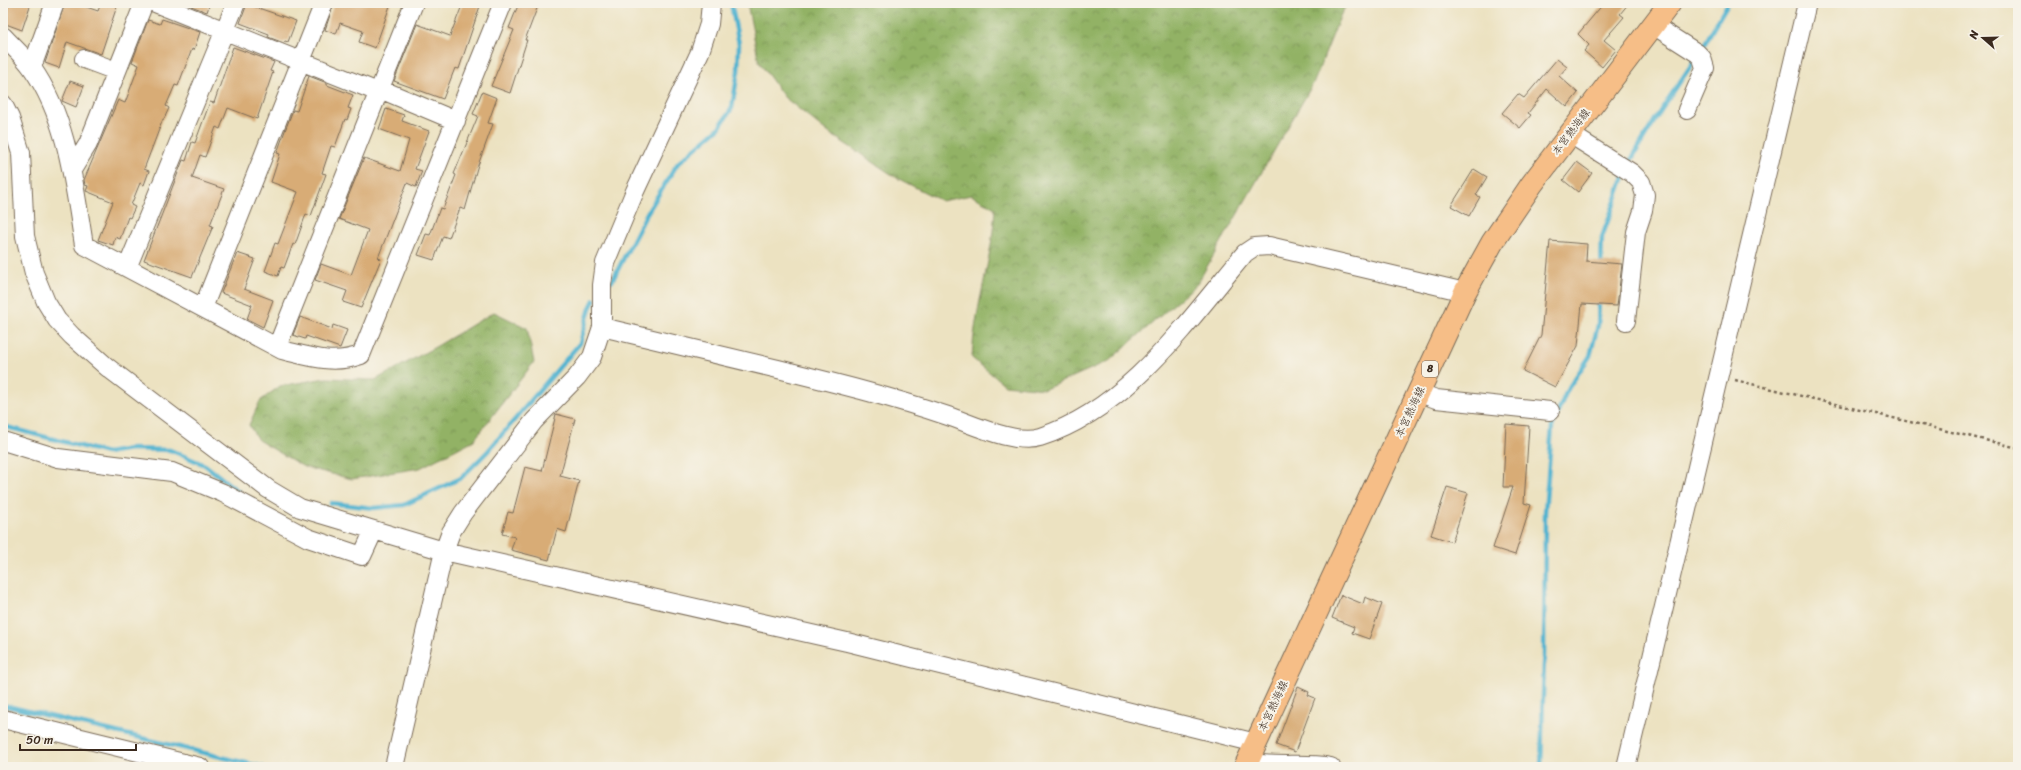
<svg xmlns="http://www.w3.org/2000/svg" width="2021" height="770" font-family="Sriracha,'Klee One',sans-serif">
  <style>
    .forest { fill: url(#forest-crowns); stroke: #666e42 }
    .lines { fill: none; stroke-linecap: round; stroke-linejoin: round }
    .stream { stroke: #51b3d0; stroke-width: 4.5 }
    .building { fill: #d8ac76 }
    .minor-casing { stroke: #796a57; stroke-width: 20 }
    .major-casing { stroke: #796a57; stroke-width: 24 }
    .path { stroke: #796a57; stroke-width: 2.5; stroke-dasharray: 3 3; stroke-linecap: butt }
    .minor { stroke: #fff; stroke-width: 18 }
    .major { stroke: #f6be87; stroke-width: 22 }
    .labels { text-anchor: middle; dominant-baseline: central; stroke-width: 4; stroke-linejoin: round; paint-order: stroke }
    .shield { fill: #f7f3e8; stroke: #73665b; stroke-width: 1 }
    .shield-label { font-size: 10px; font-weight: bold; fill: #3b2a1e }
    .street-label { font-size: 11px; fill: #3b2a1e; stroke: #f7f3e8 }
  </style>
  <defs>
    <pattern id="forest-crowns" width="20" height="18" patternUnits="userSpaceOnUse"><rect width="20" height="18" fill="#92b265"/><path d="M2 6a3 3 0 1 1 6 0M12 15a3 3 0 1 1 6 0" fill="none" stroke="#789153"/></pattern>
  </defs>
  <rect width="100%" height="100%" fill="#f7f3e8"/>
  <filter id="ink" filterUnits="userSpaceOnUse"><feTurbulence type="fractalNoise" baseFrequency=".025" numOctaves="2"/><feDisplacementMap in="SourceGraphic" scale="8" xChannelSelector="R" yChannelSelector="G"/><feConvolveMatrix kernelMatrix="1 2 1 2 8 2 1 2 1" color-interpolation-filters="sRGB"/></filter>
  <filter id="wash" filterUnits="userSpaceOnUse"><feTurbulence type="fractalNoise" baseFrequency=".012" numOctaves="4" result="noise"/><feDisplacementMap in="SourceGraphic" scale="16" xChannelSelector="R" yChannelSelector="G"/><feGaussianBlur stdDeviation="0.9" result="paint"/><feColorMatrix in="noise" values="0 0 0 0 0 0 0 0 0 0 0 0 0 0 0 0 0 1.4 0 .05"/><feComposite in="paint" operator="in"/></filter>
  <g filter="url(#wash)">
    <rect width="100%" height="100%" fill="#ece2c1"/>
    <!-- forest -->
    <path class="forest" d="M747,3H1348L1341,14L1314,82L1197,284L1109,361L1045,389L1005,385L972,358C974,308 993,259 995,208L971,195L942,201L897,178L829,133L784,97L759,62Z
      M494,312L527,328L534,362L474,440L420,468L352,479L304,467L258,440L249,425L260,401L280,386L326,378L375,380L437,346Z"/>
    <g class="lines">
      <!-- stream -->
      <path class="stream" d="M1701,50L1728,3
        M1628,165L1661,110L1696,58
        M1601,268L1602,237L1625,174
        M612,281L647,213L678,163L719,128L732,108L738,71L739,44L731,3
        M3,426L107,453L130,449L170,450L205,465L238,491
        M331,503L374,508L404,505L461,478L488,451L580,343L590,308L594,300
        M3,705L263,767
        M1541,767L1544,660L1545,512L1552,427L1567,390L1590,356L1598,325L1599,300"/>
    </g>
    <g id="blocks">
      <!-- building -->
      <path class="building" d="M9,3H31L22,30L3,23Z
        M65,3H75L98,11L101,3H118L101,54L67,42L59,68L45,63Z
        M192,3H210L207,12L191,6Z
        M334,3H391L375,48L359,42L363,31L340,23L336,34L325,30Z
        M463,3H481L459,69L455,68L443,99L394,81L417,24L450,36Z
        M519,3H539L525,40H527L510,93L491,86L514,30L509,28Z
        M1604,3H1629L1620,14L1624,17L1604,40L1616,50L1602,67L1584,51L1589,45L1578,34Z
        M247,4L296,21L288,42L285,41L284,43L268,37L269,34L240,23Z
        M162,19L200,32L194,50L192,49L178,86L175,85L166,106L169,108L164,119H163L144,169L149,171L144,185L140,183L131,205L135,207L130,218L128,217L120,239L115,237L113,245L98,240L113,202L86,191L88,186L85,185L84,180L118,100L125,103L139,65L132,62L148,20L160,24Z
        M233,47L274,62L270,71L273,72L257,119L228,108L220,129L216,127L205,157L200,155L192,178L224,189L210,225L213,226L192,277L144,260L183,160L186,161L192,142L195,143L210,102L214,103Z
        M1557,59L1567,67L1559,76L1578,93L1567,107L1547,89L1528,113L1531,115L1520,128L1502,113L1518,94L1524,98Z
        M309,76L327,83V85L353,95L348,108L351,109L347,120L345,119L335,147L331,146L322,173L326,174L311,216L306,214L295,245L293,244L284,268L281,267L278,276L265,271L275,243L278,244L298,192L271,182L280,154L277,153L286,128L293,110L297,111Z
        M70,81L84,86L76,107L62,101Z
        M482,92L497,98L488,123L493,124L477,168L465,210L460,208L449,238L443,236L434,260L418,255L426,234L430,235L440,208L443,209L456,175L454,174L478,116L473,114Z
        M386,109L404,115L402,121L429,131L415,169L422,171L416,187L407,183L378,258L381,259L361,308L343,302L347,291L315,280L321,264L351,275L368,230L339,219L364,158L400,171L409,140L379,129Z
        M1577,162L1592,173L1578,192L1563,180Z
        M1474,169L1487,177L1476,195L1480,197L1469,216L1451,206Z
        M1550,241L1587,244L1586,261L1622,264L1617,306L1582,304L1578,346L1555,387L1523,371L1541,335Z
        M237,253L255,259L244,289L273,300L263,327L247,319L252,305L221,293Z
        M300,317L332,329L333,325L347,330L340,348L306,336L305,339L293,335Z
        M556,414L575,419L560,476L579,481L566,532L557,529L549,560L511,550L515,537L502,534L508,512L513,513L525,467L542,471Z
        M1506,424L1529,426L1524,503L1531,505L1515,555L1493,548L1513,487H1503Z
        M1447,487L1468,493L1452,542L1431,535Z
        M1341,595L1363,604L1365,597L1382,604L1369,639L1352,633L1354,627L1332,618Z
        M1298,687L1309,692L1308,695L1315,698L1295,752L1276,745Z"/>
    </g>
  </g>
  <g filter="url(#ink)">
    <use href="#blocks" fill-opacity="0" stroke="#796a57" stroke-width="1"/>
    <g class="lines">
      <!-- minor casing -->
      <g class="minor-casing">
        <path id="minor" d="M155,3L378,92
          M711,3L709,24L700,52L635,191L605,263L602,285V327L592,357L577,377L534,421L463,513L451,532L444,551L847,642L1256,743
          M1653,25L1697,53L1702,58L1705,68L1687,110
          M3,36C12,46 24,56 32,68C68,119 74,185 84,245L282,350C311,357 332,365 361,355L503,3
          M84,59L116,71
          M32,67L55,3
          M380,89L456,121
          M3,104L10,118L21,153L25,236L34,273L46,302L57,320L72,336L107,367L268,489L300,508L444,551L394,767
          M1570,134L1632,173L1641,182L1645,195L1643,211L1636,232L1626,321
          M72,170L88,144L144,3
          M127,268L236,3
          M203,308L324,3
          M602,327C661,341 719,355 778,369C835,383 892,397 948,416C972,424 1014,445 1040,437C1128,409 1187,322 1245,253L1254,247L1269,246L1465,292
          M277,347L414,3
          M1420,393L1436,399L1550,411
          M3,441L58,458L172,472L223,493L308,538L362,556L374,530
          M3,719L200,767
          M1248,762C1275,768 1303,762 1331,767
          M1626,767L1807,3"/>
      </g>
      <!-- major casing -->
      <g class="major-casing">
        <path id="major" d="M1245,767L1465,292L1492,243L1532,184L1670,3"/>
      </g>
      <!-- path -->
      <path class="path" d="M1735,380L2018,448"/>
      <!-- minor -->
      <use href="#minor" class="minor"/>
      <!-- major -->
      <use href="#major" class="major"/>
    </g>
  </g>
  <g class="labels">
    <!-- shield labels -->
    <rect class="shield" x="1422" y="361" width="16" height="16" rx="3"/>
    <g class="shield-label">
      <text x="1430" y="369">8</text>
    </g>
    <!-- street labels -->
    <g class="street-label">
      <text transform="translate(1571 132) rotate(-53)">本宮熱海線</text>
      <text transform="translate(1410 412) rotate(-65)">本宮熱海線</text>
      <text transform="translate(1273 706) rotate(-65)">本宮熱海線</text>
    </g>
  </g>
  <!-- margin -->
  <rect width="2021" height="770" fill="none" stroke="#f7f3e8" stroke-width="16"/>
  <!-- north arrow -->
  <g transform="translate(1983 38) rotate(290)" stroke="#f7f3e8" stroke-width="3" paint-order="stroke">
  <path d="M0-3L7 15L0 10L-7 15Z" fill="#3b2a1e"/>
  <text y="-6" font-size="11" font-weight="bold" text-anchor="middle" fill="#3b2a1e">N</text>
  </g>
  <!-- scale -->
  <path d="M20 744v6h116v-6" fill="none" stroke="#3b2a1e" stroke-width="2"/>
  <text x="26" y="744" font-size="12" fill="#3b2a1e" stroke="#f7f3e8" stroke-width="3" paint-order="stroke">50 m</text>
</svg>
